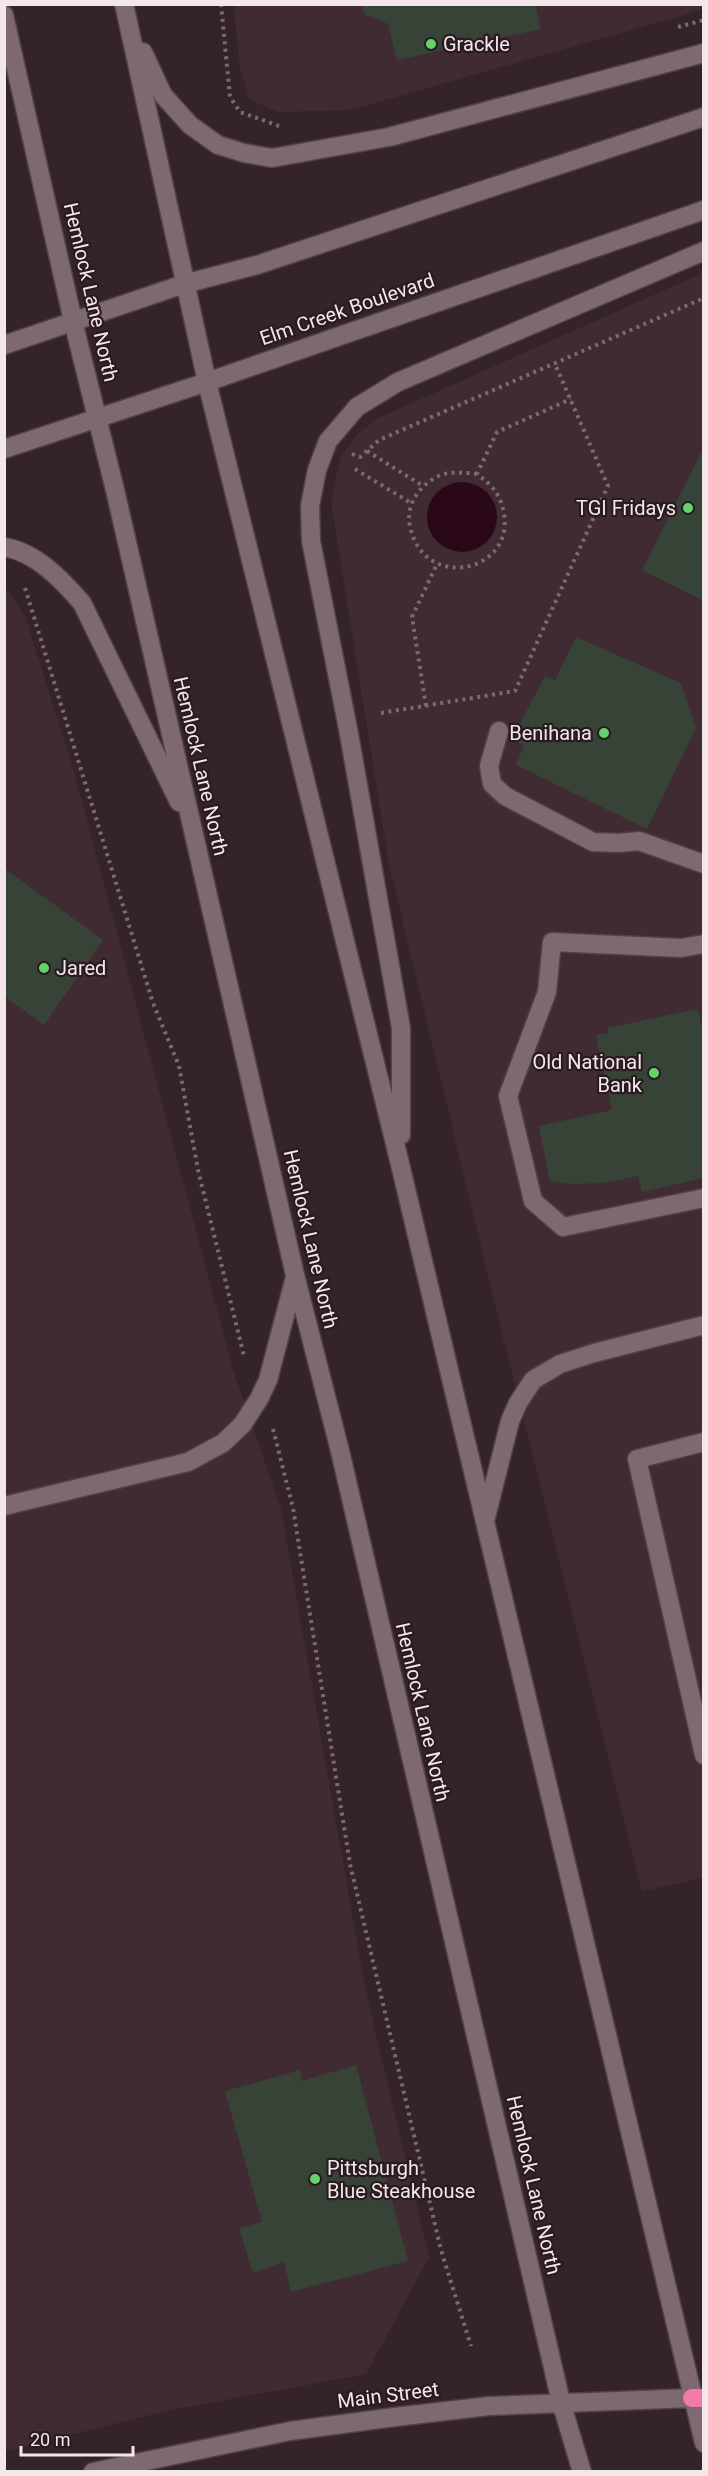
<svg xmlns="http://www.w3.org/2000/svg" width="708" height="2476" font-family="Roboto,sans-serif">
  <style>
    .built { fill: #412b33 }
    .water { fill: #2a0817 }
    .building { fill: #374337 }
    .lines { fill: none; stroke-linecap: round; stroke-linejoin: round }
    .lane-casing { stroke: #4f4146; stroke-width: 21 }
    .secondary-casing { stroke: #4f4146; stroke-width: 21 }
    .highway-casing { stroke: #4f4146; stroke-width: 21 }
    .path { stroke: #7a6b71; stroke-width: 4; stroke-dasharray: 3 4.5; stroke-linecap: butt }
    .lane { stroke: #7d696f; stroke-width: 18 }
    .secondary { stroke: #7d696f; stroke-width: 18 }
    .highway { stroke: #f17aa9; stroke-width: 18 }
    .poi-dot { fill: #61d56a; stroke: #2a1b20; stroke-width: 2 }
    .labels { text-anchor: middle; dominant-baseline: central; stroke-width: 4.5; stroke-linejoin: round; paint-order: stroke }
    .poi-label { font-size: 20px; fill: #f3e7eb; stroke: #2a1b20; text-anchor: start }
    .street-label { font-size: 20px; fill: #f3e7eb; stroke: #2a1b20 }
  </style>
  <rect width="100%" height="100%" fill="#34242a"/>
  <!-- built -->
  <path class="built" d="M703,4L704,9L350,110L279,112L250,100L240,69L234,5Z
    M703,273V1878L642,1891L502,1334L389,864L331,502L340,458L356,436L376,419Z
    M8,591L25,616L75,775L233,1370L281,1509L365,1988L429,2257L366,2374L166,2411L5,2451L4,592Z"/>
  <!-- water -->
  <path class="water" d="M427 517a35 35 0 1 1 70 0a35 35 0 1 1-70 0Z"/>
  <!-- building -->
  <path class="building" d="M362,4H535L541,29L397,60L388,24L364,14Z
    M704,447V601L642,570Z
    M576,637L681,683L696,728L647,829L516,765L524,746L512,739L545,676L555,680Z
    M4,868L103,940L44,1025L4,996Z
    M698,1009L704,1036V1178L642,1192L638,1176L603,1183L573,1184L550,1181L539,1126L612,1110L596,1035L608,1033L607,1028Z
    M356,2065L408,2261L291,2292L284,2262L253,2273L239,2228L262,2222L225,2091L300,2070L302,2081Z"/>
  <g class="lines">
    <!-- lane casing -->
    <g class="lane-casing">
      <path id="lane" d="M499,731L489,766L492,784L505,796L593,842L619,843L639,841L704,864
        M704,944L681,948L552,942L547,992L508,1096L533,1201L563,1227L704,1198
        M704,1442L637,1459L704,1755"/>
    </g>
    <!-- secondary casing -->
    <g class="secondary-casing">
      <path id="secondary" d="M124,4L207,382L400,1164L704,2443
        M4,15L73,321L115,490L295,1275L340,1451L561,2402L582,2472
        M143,52L163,95L190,125L218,145L244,153L272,158L389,137L704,53
        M4,345L184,284L257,265L704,117
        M4,449L207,382L704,210
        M4,547C36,552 62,580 82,603L179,802
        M401,1135V1028L349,734L311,541L310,506L317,470L328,441L357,407L398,382L704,251
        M4,1506L188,1462L223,1443L242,1425L259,1399L268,1380L295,1277
        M486,1517L510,1421L518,1403L533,1380L560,1364L594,1353L704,1325
        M93,2472L290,2431L395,2417L489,2406L692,2398"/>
    </g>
    <!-- highway casing -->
    <g class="highway-casing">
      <path id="highway" d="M692,2398H704"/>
    </g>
    <!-- path -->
    <path class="path" d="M221,4L230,97L240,112L279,126
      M678,27L704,20
      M367,451L423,486
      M352,454L360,457L379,440L704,298
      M355,469L411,503
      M477,474C465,473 452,471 441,475C421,483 405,504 410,526C423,592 514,573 504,514C501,495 492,485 477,474L497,432L571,399
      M25,588L153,1003L179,1066L198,1170L244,1356
      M426,706L412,617L437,564
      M381,713L515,691L608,486L555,364
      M273,1429L293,1508L350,1864L441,2250L471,2346"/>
    <!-- lane -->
    <use href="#lane" class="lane"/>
    <!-- secondary -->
    <use href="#secondary" class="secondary"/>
    <!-- highway -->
    <use href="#highway" class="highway"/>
  </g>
  <!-- markers -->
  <g class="poi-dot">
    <circle cx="431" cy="44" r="6"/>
    <circle cx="688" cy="508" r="6"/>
    <circle cx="604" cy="733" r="6"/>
    <circle cx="44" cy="968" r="6"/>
    <circle cx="654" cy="1073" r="6"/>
    <circle cx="315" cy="2179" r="6"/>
  </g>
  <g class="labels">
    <!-- poi labels -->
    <g class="poi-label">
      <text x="443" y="44">Grackle</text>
      <text x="676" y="508" text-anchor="end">TGI Fridays</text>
      <text x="592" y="733" text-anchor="end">Benihana</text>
      <text x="56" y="968">Jared</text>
      <text x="642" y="1062" text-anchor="end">Old National<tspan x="642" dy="23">Bank</tspan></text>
      <text x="327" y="2168">Pittsburgh<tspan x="327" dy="23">Blue Steakhouse</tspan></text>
    </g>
    <!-- street labels -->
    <g class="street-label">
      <text transform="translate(91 292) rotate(77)">Hemlock Lane North</text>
      <text transform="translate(347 309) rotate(-19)">Elm Creek Boulevard</text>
      <text transform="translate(201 766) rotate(77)">Hemlock Lane North</text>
      <text transform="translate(311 1239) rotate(77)">Hemlock Lane North</text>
      <text transform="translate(423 1712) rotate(77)">Hemlock Lane North</text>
      <text transform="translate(534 2185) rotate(77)">Hemlock Lane North</text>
      <text transform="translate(388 2395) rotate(-7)">Main Street</text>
    </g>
  </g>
  <!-- border -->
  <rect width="708" height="2476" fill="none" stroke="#f3e7eb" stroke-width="12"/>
  <!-- scale -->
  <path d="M21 2446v9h112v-9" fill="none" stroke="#f3e7eb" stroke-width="3"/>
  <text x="30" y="2446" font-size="18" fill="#f3e7eb" stroke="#2a1b20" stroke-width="4.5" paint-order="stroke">20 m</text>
</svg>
